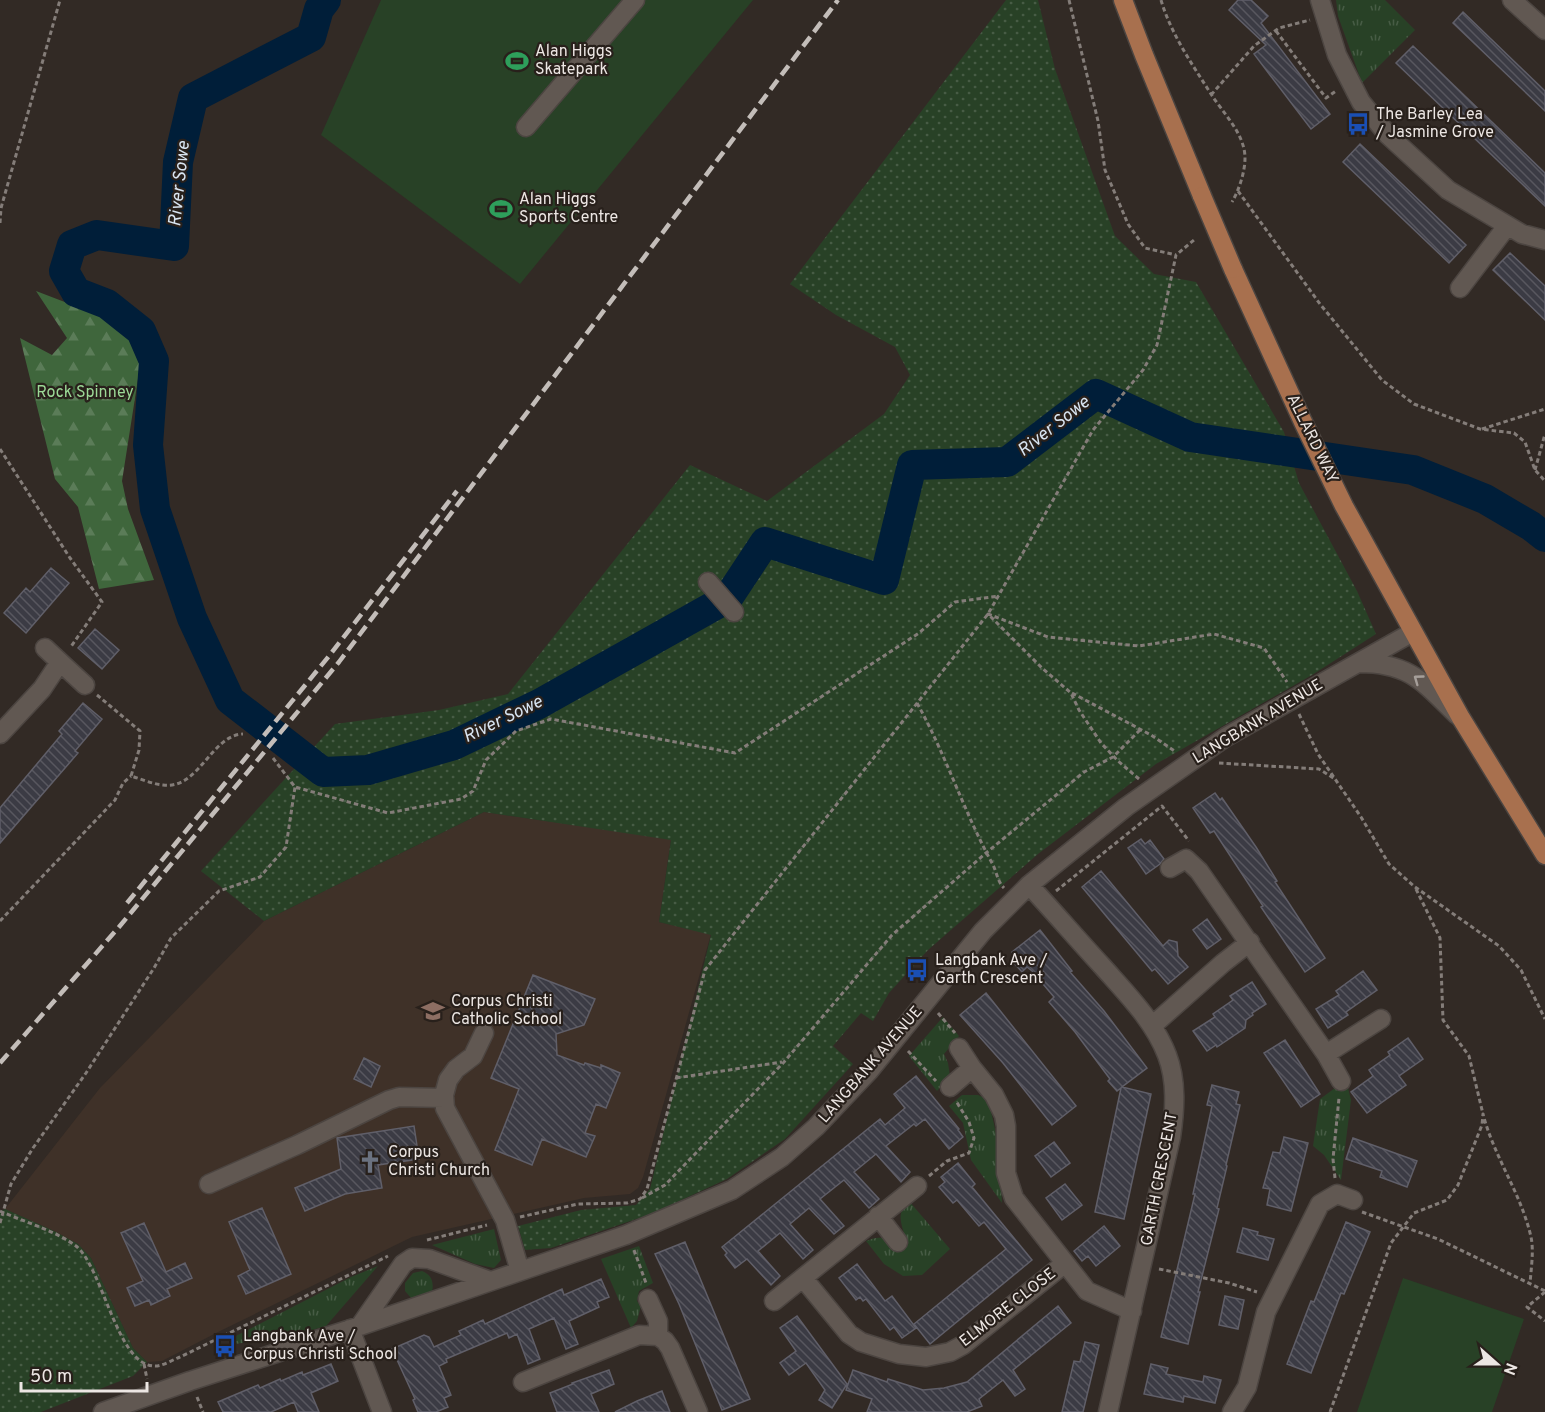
<svg xmlns="http://www.w3.org/2000/svg" width="1545" height="1412" font-family="Overpass,sans-serif">
  <style>
    .built { fill: #3f3128 }
    .grass { fill: url(#grass-tufts) }
    .forest { fill: url(#forest-firs) }
    .park { fill: url(#park-dots) }
    .pitch { fill: #284126 }
    .lines { fill: none; stroke-linecap: round; stroke-linejoin: round }
    .river { stroke: #001e39; stroke-width: 30 }
    .building { fill: url(#building-back-hatch); stroke: #605f69; stroke-width: 1.5 }
    .minor-casing { stroke: #4c4541; stroke-width: 21 }
    .major-casing { stroke: #4c4541; stroke-width: 21 }
    .path { stroke: #847d79; stroke-width: 3; stroke-dasharray: 4.5 3; stroke-linecap: butt }
    .minor { stroke: #615852; stroke-width: 18 }
    .major { stroke: #a8704e; stroke-width: 18 }
    .rail { stroke: #c3bdb9; stroke-width: 4.5; stroke-dasharray: 12 6; stroke-linecap: butt }
    .major-bridge-casing { stroke: #4c4541; stroke-width: 21; stroke-linecap: butt }
    .major-bridge { stroke: #a8704e; stroke-width: 18 }
    .oneway { stroke: #a69f9a }
    .labels { text-anchor: middle; dominant-baseline: central; stroke-width: 4.5; stroke-linejoin: round; paint-order: stroke }
    .poi-label { font-size: 16px; fill: #ece6e3; stroke: #28201b; text-anchor: start }
    .park-label { font-size: 16px; fill: #9cd997; stroke: #28201b }
    .street-label { font-size: 16px; fill: #ece6e3; stroke: #28201b }
    .water-label { font-size: 18px; font-style: italic; fill: #d8e4f1; stroke: #28201b }
  </style>
  <defs>
    <pattern id="grass-tufts" width="24" height="20" patternUnits="userSpaceOnUse" patternTransform="scale(1.5)"><rect width="24" height="20" fill="#284126"/><path d="M3 7l-1-3M5 7V3M7 7l1-3M15 17l-1-3M17 17v-4M19 17l1-3" fill="none" stroke="#475c45"/></pattern>
    <pattern id="forest-firs" width="22" height="20" patternUnits="userSpaceOnUse" patternTransform="scale(1.5)"><rect width="22" height="20" fill="#3f663c"/><path d="M5 1l3.5 6h-7zM16 11l3.5 6h-7z" fill="#5b7c58"/></pattern>
    <pattern id="park-dots" width="8" height="8" patternUnits="userSpaceOnUse" patternTransform="scale(1.5)"><rect width="8" height="8" fill="#284126"/><path d="M2 2h.1M6 6h.1" fill="none" stroke="#475c45" stroke-width="1.8" stroke-linecap="round"/></pattern>
    <pattern id="building-back-hatch" width="6" height="6" patternUnits="userSpaceOnUse" patternTransform="scale(1.5)"><rect width="6" height="6" fill="#3b3b44"/><path d="M-1 5l2 2M0 0l6 6M5-1l2 2" fill="none" stroke="#58575f"/></pattern>
  </defs>
  <rect width="100%" height="100%" fill="#322a25"/>
  <!-- built -->
  <path class="built" d="M484,812L671,839L659,922L711,934L643,1177L638,1188L630,1194L584,1198L412,1237L218,1332L162,1361L147,1362L133,1348L91,1258L78,1244L54,1231L5,1209L100,1088L264,921Z"/>
  <!-- grass -->
  <path class="grass" d="M1336,0H1385L1415,30L1362,83L1338,16Z
    M943,1017L959,1036L944,1054L948,1063L950,1076L937,1091L909,1056Z
    M1346,1080L1351,1100L1341,1180L1324,1155L1313,1146L1320,1099Z
    M962,1095H978L987,1099C999,1133 1000,1167 1002,1203L971,1160L963,1123L949,1106Z
    M909,1201L950,1249L922,1275L903,1276L884,1264L866,1241C879,1236 884,1236 893,1246L905,1237C901,1221 896,1214 909,1201Z
    M494,1229L501,1260L494,1268L475,1264L432,1245Z
    M639,1246L653,1283L639,1291L637,1301L641,1306L637,1321L631,1328L601,1259Z
    M378,1266L326,1326L291,1336L235,1344L230,1339L351,1277Z
    M422,1271C432,1275 434,1282 432,1293L412,1299L405,1291V1283L413,1273Z"/>
  <!-- forest -->
  <path class="forest" d="M36,291L109,319L133,338L140,366L122,481L128,509L154,580L99,589L78,507L55,479L20,338L52,355L67,338Z"/>
  <!-- park -->
  <path class="park" d="M1006,0H1038L1055,69L1115,236L1154,274L1196,282L1284,432L1299,483L1357,591L1376,634L1312,675L1156,764L1038,854L928,950L889,993L873,1021L861,1013L833,1046L853,1064L785,1139L727,1179L651,1214L551,1248L525,1250L518,1226L581,1210L636,1205L650,1189L711,935L659,922L671,840L484,812L264,921L201,871L335,724L439,710L508,694L690,465L767,501L884,414L910,375L895,347L836,315L790,284Z
    M5,1209L54,1231L78,1244L91,1258L133,1348L147,1362L133,1376L41,1412H0V1212Z"/>
  <!-- pitch -->
  <path class="pitch" d="M381,0H753L520,284L321,135Z
    M1403,1278L1524,1319L1492,1412H1357Z"/>
  <g class="lines">
    <!-- river -->
    <path class="river" d="M326,0L319,9L311,37L193,98L178,162L174,246L97,235L72,245L64,271L76,292L107,304L141,331L154,361L148,445L155,509L192,618L230,700L323,772L368,770L454,745L539,704L728,598L765,542L884,580L912,465L1007,462L1096,394L1190,437L1413,470L1485,499L1531,526L1545,537"/>
  </g>
  <!-- building -->
  <path class="building" d="M1238,0H1251L1268,16L1261,23L1330,114L1311,129L1254,54L1266,45L1229,10Z
    M1463,12L1545,91V111L1453,23Z
    M1413,46L1545,173V206L1396,63Z
    M1360,144L1466,245L1449,263L1343,162Z
    M1510,253L1545,286V320L1493,270Z
    M51,568L69,583L26,633L4,613L26,588L30,592Z
    M95,629L119,650L102,669L78,648Z
    M83,703L102,719L75,751L78,753L0,843V808L62,734L59,731Z
    M1215,793L1220,800L1222,798L1256,847L1277,881L1275,882L1325,958L1305,972L1261,907L1263,906L1214,831L1210,833L1193,808Z
    M1141,839L1145,844L1150,840L1164,859L1160,864L1146,874L1128,848Z
    M1101,871L1163,946L1169,940L1177,942L1178,956L1188,967L1168,984L1155,969L1152,971L1082,887Z
    M1207,919L1221,939L1207,949L1193,930Z
    M1040,930L1072,971L1070,972L1104,1011L1147,1068L1122,1087L1151,1094L1124,1219L1095,1212L1121,1088L1117,1091L1108,1081L1110,1079L1075,1032L1049,1002L1054,997L1032,971L1027,967L1022,972L1013,962L1017,958L1012,952Z
    M1363,971L1377,990L1346,1012L1348,1015L1328,1028L1316,1009L1339,995L1336,991Z
    M533,975L595,999L584,1025L556,1034L557,1055L584,1065L585,1063L601,1068V1065L620,1073L606,1108L596,1104L585,1133L595,1136L586,1157L542,1139L532,1165L495,1150L519,1089L491,1078Z
    M1252,982L1266,1004L1252,1013L1253,1015L1246,1020L1245,1028L1217,1047L1216,1045L1207,1051L1193,1031L1215,1017L1213,1014L1233,1000L1230,996Z
    M986,993L1076,1106L1052,1125L1003,1063L960,1015Z
    M1408,1038L1423,1059L1399,1076L1406,1085L1367,1113L1351,1092L1373,1076L1369,1070L1390,1055L1388,1052Z
    M1285,1040L1320,1094L1301,1107L1264,1053Z
    M364,1058L380,1066L371,1087L354,1079Z
    M916,1076L959,1129L958,1130L963,1137L949,1149L925,1119L916,1126L914,1124L886,1146L910,1172L901,1182L876,1154L854,1172L879,1199L869,1208L844,1180L820,1199L844,1226L834,1234L809,1208L790,1224L813,1250L803,1259L780,1233L758,1251L780,1276L771,1285L747,1259L735,1268L725,1255L727,1253L722,1247L880,1119L885,1125L905,1108L894,1094Z
    M1212,1085L1239,1092L1236,1104L1240,1105L1226,1165L1227,1166L1217,1208L1219,1209L1198,1292H1200L1188,1344L1161,1337L1195,1194H1193L1212,1106L1207,1105Z
    M414,1126L419,1159L378,1165L382,1188L345,1194L305,1211L295,1188L341,1169L337,1138Z
    M1284,1137L1308,1143L1291,1211L1267,1205L1270,1189L1263,1188L1273,1152L1280,1153Z
    M1353,1138L1417,1161L1407,1187L1380,1177L1382,1171L1346,1159Z
    M1054,1142L1070,1163L1051,1177L1035,1156Z
    M958,1163L975,1184L972,1187L1032,1260L930,1344L914,1324L1006,1249L984,1222L979,1226L957,1200L953,1203L939,1187L945,1182L941,1177Z
    M1065,1184L1082,1205L1062,1220L1046,1198Z
    M262,1208L291,1274L246,1294L238,1276L250,1270L229,1222Z
    M1346,1222L1370,1232L1344,1294L1341,1293L1311,1373L1287,1364L1311,1301L1314,1302Z
    M144,1223L166,1272L185,1263L192,1278L167,1289L170,1296L151,1305L149,1300L135,1306L127,1288L143,1281L121,1233Z
    M1104,1226L1120,1246L1096,1266L1088,1256L1082,1261L1074,1251Z
    M1243,1228L1258,1232L1257,1235L1274,1239L1268,1260L1237,1252Z
    M685,1242L750,1399L722,1410L679,1304L655,1254Z
    M857,1264L885,1301L892,1296L916,1328L902,1338L894,1327L890,1330L866,1299L863,1301L860,1297L856,1300L839,1278Z
    M601,1279L609,1297L597,1302L599,1307L569,1321L578,1344L566,1349L554,1318L529,1329L540,1359L528,1364L517,1334L509,1338L507,1333L446,1359L447,1362L439,1366L451,1395L444,1398L448,1407L436,1412H418L413,1400L415,1399L392,1349L424,1335L429,1337L434,1347L461,1335L459,1331L483,1320L485,1324L562,1289L564,1295Z
    M1225,1296L1244,1300L1238,1329L1219,1325Z
    M1058,1306L1071,1323L1013,1370L1025,1389L1015,1396L1003,1380L979,1399L982,1406L967,1412H867L872,1399L846,1390L853,1370L887,1382L888,1379L923,1390L944,1388L967,1382Z
    M797,1316L847,1384L832,1408L819,1400L825,1390L806,1363L789,1375L780,1363L796,1351L780,1328Z
    M1085,1342L1099,1345L1083,1412H1062L1074,1361L1080,1362Z
    M331,1364L338,1381L311,1393L319,1412H298L294,1402L271,1412H223L218,1402L258,1385L260,1388L280,1379L281,1381L302,1372L303,1375Z
    M1151,1364L1168,1368L1166,1374L1198,1381L1203,1382L1204,1376L1221,1380L1215,1403L1184,1396L1183,1402L1144,1394Z
    M609,1370L614,1384L591,1394L599,1412H557L550,1393L573,1384L572,1383Z
    M662,1391L670,1412H615L637,1401Z"/>
  <g class="lines">
    <!-- minor casing -->
    <g class="minor-casing">
      <path id="minor" d="M1320,0L1337,55L1361,102L1388,135L1448,190L1522,234L1545,240
        M1512,0L1545,30
        M526,127L635,0
        M1460,288L1507,226
        M708,582L734,612
        M60,662L85,685
        M1359,663C1410,663 1423,682 1457,715
        M0,734L42,689L60,662L45,648
        M1170,868L1186,859L1199,871L1326,1054L1341,1081
        M1029,885C1054,912 1078,940 1103,967C1127,994 1154,1021 1167,1055C1177,1081 1175,1110 1171,1137L1108,1412
        M1152,1026L1223,963L1250,942
        M484,1033L473,1056L456,1069L448,1080L444,1095L445,1108L505,1220L520,1271
        M959,1048L972,1068
        M1326,1054L1381,1019
        M950,1087L972,1068L994,1095L1004,1115L1006,1126V1173L1014,1198L1087,1291L1132,1311
        M209,1184L297,1145L389,1100L399,1097L444,1098
        M878,1216L898,1242
        M803,1278L849,1334L861,1342L899,1354L926,1357L950,1352L963,1345L1064,1264
        M648,1299L658,1321V1336L665,1341L670,1348L698,1412
        M774,1301L917,1186
        M360,1326L403,1264L412,1258L429,1259L490,1281
        M350,1329L382,1412
        M523,1382L639,1335L658,1336
        M103,1412L190,1381L360,1326L626,1235L732,1190L782,1157L816,1127L869,1071L983,931L1029,885L1126,807L1226,737L1413,632
        M1232,1412L1247,1387L1266,1312L1320,1204L1337,1194L1353,1200"/>
    </g>
    <!-- major casing -->
    <g class="major-casing">
      <path id="major" d="M1123,0L1144,55L1202,196
        M1233,269L1303,422L1344,506L1461,718L1545,855"/>
    </g>
    <!-- path -->
    <path class="path" d="M1069,0L1098,121L1105,170L1128,224L1145,248L1176,255
      M1161,0C1171,34 1192,64 1211,94C1223,113 1245,134 1245,158C1245,172 1239,190 1232,202
      M1276,31L1326,98L1336,91
      M1211,95L1254,46L1279,28L1310,20
      M1238,191L1320,304L1382,380L1414,404L1480,429L1514,433L1525,442L1535,470L1545,481
      M0,223L1,208L60,0
      M1482,429L1545,409
      M0,449L70,558L102,602L70,648
      M1535,470L1545,434
      M1072,693L1151,735L1176,752
      M97,695L140,731L139,750L131,776C141,779 152,784 163,785C199,790 211,735 243,734
      M917,703C946,755 964,812 992,863C997,872 997,881 1004,888
      M1299,714L1318,754L1361,817L1389,864L1415,887L1499,946L1521,970L1545,1019
      M273,758L295,787L388,813L461,799L473,791L486,760L516,731L551,719L735,753L919,633L955,602L999,596
      M1219,763L1319,769L1335,779
      M1139,779L1118,761L1101,743L1079,710L1071,693L1042,668L988,614L1048,637L1139,646L1214,634L1264,648L1287,682
      M1416,889L1440,938L1443,1020L1469,1056L1483,1114
      M1056,891L1162,806L1189,841
      M0,921L115,800L123,783L131,776
      M938,1013L955,1033
      M908,1051L936,1081
      M676,1078L782,1062
      M929,1176L947,1161L969,1153L974,1138L969,1122L956,1101
      M1335,1178L1333,1159L1339,1098
      M642,1198L665,1185L784,1062L892,935L986,853L1084,772L1113,757L1141,729
      M0,1211C24,1222 54,1230 76,1246C103,1268 117,1365 154,1366C161,1367 172,1360 180,1357L388,1256
      M1362,1212L1438,1239L1545,1291
      M520,1217L578,1204L627,1203L640,1199L647,1189L705,970L988,614L1093,430L1143,370L1157,345L1176,255L1194,240
      M0,1223L11,1184L33,1148L86,1073L154,968L171,938L219,891L260,877L286,847L295,787
      M427,1240L487,1225
      M634,1250L646,1283
      M1159,1269L1229,1283L1257,1292
      M1545,1292L1527,1307L1545,1321
      M144,1364L147,1379
      M197,1397L203,1412
      M1330,1412L1391,1243L1414,1213L1447,1200L1458,1185L1482,1125L1483,1114C1494,1157 1521,1193 1531,1237C1534,1251 1531,1269 1530,1284"/>
    <!-- minor -->
    <use href="#minor" class="minor"/>
    <!-- major -->
    <use href="#major" class="major"/>
    <!-- rail -->
    <path class="rail" d="M127,903L329,656L457,491
      M0,1063L119,927L339,662L838,0"/>
    <!-- major-bridge casing -->
    <g class="major-bridge-casing">
      <path id="major-bridge" d="M1202,196L1233,269"/>
    </g>
    <!-- major-bridge -->
    <use href="#major-bridge" class="major-bridge"/>
  </g>
  <!-- one-way arrows -->
  <defs><path id="oneway-chevron" d="M-2-3.5L2.5 0L-2 3.5" fill="none" stroke-width="1.6" stroke-linecap="round" stroke-linejoin="round" transform="scale(1.5)"/></defs>
  <use class="oneway" href="#oneway-chevron" transform="translate(1418 679) rotate(-144)"/>
  <!-- icons -->
  <defs>
    <g id="stadium-bare" transform="scale(1.8)"><path d="M0-5a6.5 5 0 1 0 0 10a6.5 5 0 1 0 0-10ZM-3.5-1.8h7v3.6h-7Z" fill="#2e9e5b" stroke="#28201b" stroke-width="2.5" paint-order="stroke"/></g>
    <g id="bus-bare" transform="scale(1.8)"><path d="M-5-6H5V4H4V6H2V4H-2V6H-4V4H-5ZM-3.5-4V0h7V-4ZM-3.5 1.2v1.5H-2V1.2ZM2 1.2v1.5H3.5V1.2Z" fill="#1a4fb4" stroke="#28201b" stroke-width="2.5" paint-order="stroke"/></g>
    <g id="school-bare" transform="scale(1.8)"><path d="M0-5L7-2L0 1L-7-2ZM-4 1L0 2.5L4 1V4Q0 6-4 4Z" fill="#8d6e63" stroke="#28201b" stroke-width="2.5" paint-order="stroke"/></g>
    <g id="church-bare" transform="scale(1.8)"><path d="M-1.2-6h2.4v3.5h3.3v2.4h-3.3V6h-2.4V-.1h-3.3v-2.4h3.3Z" fill="#6b7280" stroke="#28201b" stroke-width="2.5" paint-order="stroke"/></g>
  </defs>
  <g fill-rule="evenodd">
    <use href="#stadium-bare" x="517" y="61"/>
    <use href="#bus-bare" x="1358" y="124"/>
    <use href="#stadium-bare" x="501" y="209"/>
    <use href="#bus-bare" x="917" y="970"/>
    <use href="#school-bare" x="433" y="1011"/>
    <use href="#church-bare" x="370" y="1162"/>
    <use href="#bus-bare" x="225" y="1346"/>
  </g>
  <g class="labels">
    <!-- poi labels -->
    <g class="poi-label">
      <text x="535" y="52">Alan Higgs<tspan x="535" dy="18">Skatepark</tspan></text>
      <text x="1376" y="115">The Barley Lea<tspan x="1376" dy="18">/ Jasmine Grove</tspan></text>
      <text x="519" y="200">Alan Higgs<tspan x="519" dy="18">Sports Centre</tspan></text>
      <text x="935" y="961">Langbank Ave /<tspan x="935" dy="18">Garth Crescent</tspan></text>
      <text x="451" y="1002">Corpus Christi<tspan x="451" dy="18">Catholic School</tspan></text>
      <text x="388" y="1153">Corpus<tspan x="388" dy="18">Christi Church</tspan></text>
      <text x="243" y="1337">Langbank Ave /<tspan x="243" dy="18">Corpus Christi School</tspan></text>
    </g>
    <!-- park labels -->
    <g class="park-label">
      <text x="85" y="393">Rock Spinney</text>
    </g>
    <!-- street labels -->
    <g class="street-label">
      <text transform="translate(1312 439) rotate(64)">ALLARD WAY</text>
      <text transform="translate(1258 722) rotate(-31)">LANGBANK AVENUE</text>
      <text transform="translate(871 1065) rotate(-49)">LANGBANK AVENUE</text>
      <text transform="translate(1160 1179) rotate(-79)">GARTH CRESCENT</text>
      <text transform="translate(1008 1308) rotate(-38)">ELMORE CLOSE</text>
    </g>
    <!-- water labels -->
    <g class="water-label">
      <text transform="translate(180 184) rotate(-84)">River Sowe</text>
      <text transform="translate(1054 427) rotate(-38)">River Sowe</text>
      <text transform="translate(503 720) rotate(-26)">River Sowe</text>
    </g>
  </g>
  <!-- north arrow -->
  <g transform="translate(1497 1364) rotate(111)" stroke="#28201b" stroke-width="4.5" paint-order="stroke">
  <path d="M0-4.5L10 22L0 15L-10 22Z" fill="#ece6e3"/>
  <text y="-9" font-size="16" font-weight="bold" text-anchor="middle" fill="#ece6e3">N</text>
  </g>
  <!-- scale -->
  <path d="M21 1382v9h126v-9" fill="none" stroke="#ece6e3" stroke-width="3"/>
  <text x="30" y="1382" font-size="18" fill="#ece6e3" stroke="#28201b" stroke-width="4.5" paint-order="stroke">50 m</text>
</svg>
